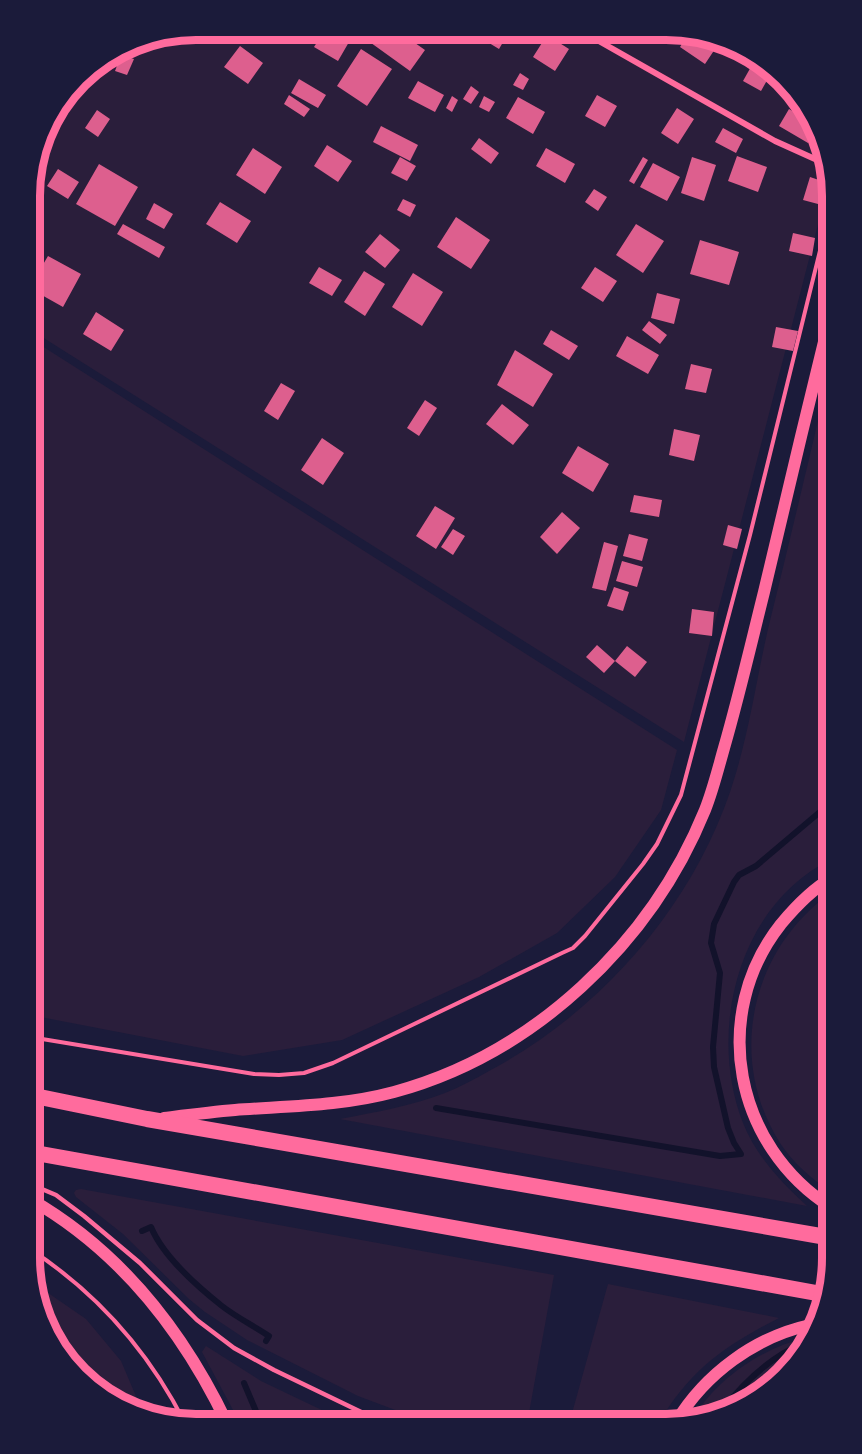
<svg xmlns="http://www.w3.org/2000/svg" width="862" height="1454" font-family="Inter,sans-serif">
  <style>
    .green { fill: #2a1e3b }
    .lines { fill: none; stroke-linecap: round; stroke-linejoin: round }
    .stream { stroke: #12122b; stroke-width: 6 }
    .building { fill: #dd5f8e }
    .path { stroke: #ff6b9d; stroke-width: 4 }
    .service { stroke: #ff6b9d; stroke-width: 4.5 }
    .minor { stroke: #ff6b9d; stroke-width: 6 }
    .secondary { stroke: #ff6b9d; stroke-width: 12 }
    .trunk { stroke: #ff6b9d; stroke-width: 16 }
    .rim { fill: none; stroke: #ff6b9d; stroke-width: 8 }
  </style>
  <rect width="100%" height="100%" fill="#1b1b3a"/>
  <!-- green -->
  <path class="green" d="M197,30L697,33L767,65L819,133L829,182L684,742L31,330V175L47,123L87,72L133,43Z
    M31,339L677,750L661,810L615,877L557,933L479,977L342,1040L243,1056L30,1015Z
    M832,361V859C738,904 707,1031 743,1123C756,1156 781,1182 807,1206L340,1119C376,1112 412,1106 445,1093C460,1087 475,1079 489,1071C604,1010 700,898 736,773C750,726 757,677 768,629C790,540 811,451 832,361Z
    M832,892V1193C812,1179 793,1163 780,1143C726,1058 751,949 832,892Z
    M81,1189L554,1275L527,1424L485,1423V1420L444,1413L443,1423H421L398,1411L358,1396L247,1340L205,1312L189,1299L123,1234L76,1197L74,1193L76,1190Z
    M35,1284L86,1319L121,1361L141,1408L95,1389L43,1321Z
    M608,1284L779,1318C724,1346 690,1370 658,1424H569Z
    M805,1338L798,1359L729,1411L693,1419C715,1380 762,1348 805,1338Z
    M206,1346L261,1381L349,1423H240L202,1352Z"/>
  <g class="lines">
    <!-- stream -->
    <path class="stream" d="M436,1108L720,1156L741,1154L734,1143L728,1128L714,1067L713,1047L720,973L711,943L714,924L734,882L739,875L756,866L821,811
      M142,1231L151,1227C163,1256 198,1287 222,1306C236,1317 254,1326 269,1336L266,1341
      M244,1383L261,1423
      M720,1413C742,1384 769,1357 804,1343"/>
  </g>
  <!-- building -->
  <path class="building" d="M324,31H331L349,42L338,61L314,47Z
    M363,31H398L425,50L410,71L360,35Z
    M471,32H509L499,49Z
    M689,33H697L719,43L705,64L680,47Z
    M547,35L569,49L555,71L533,57Z
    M240,46L263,63L248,84L224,67Z
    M361,49L392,69L367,106L337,86Z
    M121,55L134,59L127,75L115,71Z
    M752,65L770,75L761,91L743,81Z
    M520,73L529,79L523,90L513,85Z
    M299,79L326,95L318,108L291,93Z
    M418,81L444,95L435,112L408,98Z
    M471,86L479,92L471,104L463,99Z
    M289,95L310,109L304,117L284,104Z
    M597,95L617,106L605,127L585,116Z
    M452,96L458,100L452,112L446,108Z
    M484,96L495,102L489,112L479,107Z
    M518,97L545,112L533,134L506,118Z
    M677,108L694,119L678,144L661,133Z
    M789,109L811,122L816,129L808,143L779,126Z
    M97,110L110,119L98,137L85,128Z
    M381,126L418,145L410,161L373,142Z
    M723,128L743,139L736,153L715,142Z
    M479,138L499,153L491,164L471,149Z
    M327,145L352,161L338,182L314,166Z
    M253,148L282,167L265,194L236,175Z
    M546,148L575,164L565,183L536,166Z
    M737,156L767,167L758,192L728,181Z
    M400,157L416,166L407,181L391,173Z
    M643,157L648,160L634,184L629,181Z
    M692,157L716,165L704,201L681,193Z
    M653,163L680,177L667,201L640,187Z
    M99,164L138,187L115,226L76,204Z
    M58,169L79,182L68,199L47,186Z
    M810,177L825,182L818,204L803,200Z
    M594,189L607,197L598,211L585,202Z
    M403,199L416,205L410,217L397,210Z
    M220,202L251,221L237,243L206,224Z
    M154,203L173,214L164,229L146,219Z
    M456,217L490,240L471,269L437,247Z
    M123,224L165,247L159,258L117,234Z
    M636,224L664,241L643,273L616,255Z
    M793,233L815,238L812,256L789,251Z
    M380,234L400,250L385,268L365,252Z
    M700,240L739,252L729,285L690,274Z
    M48,256L81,274L63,307L31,289V285Z
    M319,267L342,280L332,296L309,283Z
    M595,267L617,281L603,302L581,288Z
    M364,271L385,284L365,316L344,302Z
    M413,273L443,292L422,326L392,307Z
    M657,293L680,299L674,324L651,318Z
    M96,312L124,330L111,351L83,334Z
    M649,321L667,335L660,344L642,330Z
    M776,327L798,331L793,351L772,347Z
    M551,330L578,346L569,360L543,344Z
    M627,336L659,355L648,374L616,356Z
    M515,350L553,374L533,407L497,385Z
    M691,364L712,369L706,393L685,389Z
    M281,383L295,391L278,420L264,411Z
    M425,400L437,408L419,436L407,428Z
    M502,404L529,425L513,445L486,424Z
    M674,429L700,435L694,461L669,455Z
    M322,438L344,453L323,485L301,470Z
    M578,446L609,464L593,492L562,473Z
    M634,495L662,500L659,517L630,512Z
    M435,506L455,518L436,549L416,536Z
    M562,512L580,528L557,554L540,537Z
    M728,525L742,529L737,549L723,545Z
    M453,529L465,536L453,555L441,547Z
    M629,534L648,539L642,561L623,556Z
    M604,542L618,546L606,591L592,588Z
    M622,561L643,567L637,587L616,581Z
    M614,587L629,592L623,611L607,606Z
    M692,609L714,612L712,636L689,633Z
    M597,645L615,661L604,673L586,657Z
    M627,646L647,662L635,677L615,661Z"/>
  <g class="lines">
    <!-- path -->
    <path class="path" d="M30,1037L254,1074L279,1075L304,1073L333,1063L562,953L573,948L585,936L643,864L657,844L681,795L750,535L832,202
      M30,1249C97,1293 149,1352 185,1423"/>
    <!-- service -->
    <path class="service" d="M30,1184L56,1195L84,1216L140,1263L197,1320L234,1348L274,1370L384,1423"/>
    <!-- minor -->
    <path class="minor" d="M583,32L775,141L826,164"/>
    <!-- secondary -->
    <path class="secondary" d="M164,1118C188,1115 211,1112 235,1110C289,1106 342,1106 394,1092C534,1054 651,943 705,810C713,790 718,769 724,748C739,696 751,644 764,592C786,498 809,403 832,309
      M30,1199C119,1250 183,1331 227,1423
      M832,1208C734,1146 709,1015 781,924C796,906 812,889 832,878
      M676,1422C705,1374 755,1337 810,1325"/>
    <!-- trunk -->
    <path class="trunk" d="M30,1095L147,1119L832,1238
      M30,1152L822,1294"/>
  </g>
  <!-- crop -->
  <path d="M0 0H862V1454H0ZM196 40H666A156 156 0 0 1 822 196V1258A156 156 0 0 1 666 1414H196A156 156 0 0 1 40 1258V196A156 156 0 0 1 196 40Z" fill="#1b1b3a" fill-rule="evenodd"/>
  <path class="rim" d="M196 40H666A156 156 0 0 1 822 196V1258A156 156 0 0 1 666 1414H196A156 156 0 0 1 40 1258V196A156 156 0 0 1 196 40Z"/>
</svg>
